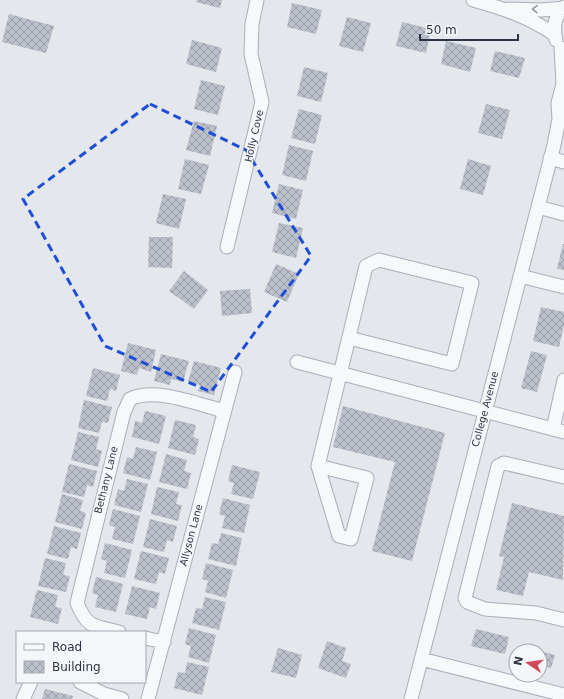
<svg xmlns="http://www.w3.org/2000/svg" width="564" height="699" font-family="'DejaVu Sans',sans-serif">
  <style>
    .building { fill: url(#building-cross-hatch) }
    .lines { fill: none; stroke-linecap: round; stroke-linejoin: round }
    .minor-casing { stroke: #a9aeb7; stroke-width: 15 }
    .minor { stroke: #f7f8fa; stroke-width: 13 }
    .oneway { stroke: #9196a0 }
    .marked { fill: none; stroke: #1d4ed8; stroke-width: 3; stroke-dasharray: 8 5; stroke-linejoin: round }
    .labels { text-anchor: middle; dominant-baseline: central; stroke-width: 3; stroke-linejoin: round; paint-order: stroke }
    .street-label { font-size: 10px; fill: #2b3445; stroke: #f4f6f9 }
  </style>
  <defs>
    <pattern id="building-cross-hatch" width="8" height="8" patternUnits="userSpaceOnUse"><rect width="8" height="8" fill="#bbc0ca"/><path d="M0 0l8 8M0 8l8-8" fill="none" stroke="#989da6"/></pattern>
  </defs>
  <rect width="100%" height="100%" fill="#e4e7ec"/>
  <!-- building -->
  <path class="building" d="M197,0H222L220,8L196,2Z
    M292,3L322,10L316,34L287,27Z
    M9,14L54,26L46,53L2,42Z
    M347,17L371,23L363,52L339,46Z
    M402,22L431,29L426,53L396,46Z
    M192,40L222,48L216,72L186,64Z
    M446,41L476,48L470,72L441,64Z
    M495,51L525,58L519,78L490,71Z
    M304,67L328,73L321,102L297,96Z
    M201,80L225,86L218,115L194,109Z
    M486,104L510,110L502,139L478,133Z
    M299,109L322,115L315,144L291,138Z
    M194,121L217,126L210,156L186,150Z
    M289,145L313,151L306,181L282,175Z
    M185,159L209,165L201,194L178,189Z
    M468,159L491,166L483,195L460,189Z
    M279,184L303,190L296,219L272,213Z
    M163,194L186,199L179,229L156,223Z
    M279,223L303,228L296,258L272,252Z
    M149,237H173L172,268L148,267Z
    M563,244H564V270L557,269Z
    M276,264L299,274L287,302L264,292Z
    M184,271L208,290L194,309L169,291Z
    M250,289L252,313L222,316L220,291Z
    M541,307L564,312V325L559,347L533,341Z
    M128,343L156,350L151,372L139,368L137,375L121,371Z
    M531,351L547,355L537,392L521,388Z
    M161,354L189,361L183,382L171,379L170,385L154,381Z
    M194,361L221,368L214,395L198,391L200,385L188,382Z
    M93,368L120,375L116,391L110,389L107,401L86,396Z
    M84,400L112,407L108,423L102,422L99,433L78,428Z
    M343,406L445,433L412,561L372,551L395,462L333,447Z
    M145,411L166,416L159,444L132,437L135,421L142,423Z
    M175,420L196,425L193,437L199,439L195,455L168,448Z
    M78,432L99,437L96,449L102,451L98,467L71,460Z
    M136,447L157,452L150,480L123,473L127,457L133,459Z
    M166,454L187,460L184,471L191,473L187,489L159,482Z
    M69,464L97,471L93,487L87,485L84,497L62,492Z
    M232,465L260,472L253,499L231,494L234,483L228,481Z
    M127,479L148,484L141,512L114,505L118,489L124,491Z
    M157,487L179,492L176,504L182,505L178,521L151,514Z
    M62,494L83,500L80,511L86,513L82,529L55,522Z
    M223,498L250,505L244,533L222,528L225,516L219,514Z
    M512,503L564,516L563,580L529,572L523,596L496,590L504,557L499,556Z
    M113,509L140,516L133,544L112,539L115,527L109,525Z
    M150,519L177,526L173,542L167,540L164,552L143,547Z
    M54,526L81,533L77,549L71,547L68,559L47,554Z
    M221,533L242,538L236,566L208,559L212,543L218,544Z
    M105,543L132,550L125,578L104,573L107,561L101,559Z
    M141,551L169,558L165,574L159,572L156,584L134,579Z
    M45,558L66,563L63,575L70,576L66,592L38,586Z
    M206,563L233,570L226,598L205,592L208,581L202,579Z
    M96,577L123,584L116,612L95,607L98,595L92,593Z
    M132,586L160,593L156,609L150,607L147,619L125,614Z
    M37,590L58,595L55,607L62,608L58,624L30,617Z
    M205,597L226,602L219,630L192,623L196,608L202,609Z
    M189,628L216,635L209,663L188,657L191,646L185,644Z
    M476,629L509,637L505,654L471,646Z
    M327,641L346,648L342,661L351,664L346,678L318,668Z
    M278,648L302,655L296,678L271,672Z
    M540,651L555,655L551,668L540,665Z
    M187,662L209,667L202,695L174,688L178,672L185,673Z
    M45,689L73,696L72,699H42Z"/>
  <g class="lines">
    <!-- minor casing -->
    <g class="minor-casing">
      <path id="minor" d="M473,0C502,8 530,17 555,35
        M509,9L542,10L564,8
        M556,40C553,28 554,16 564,7
        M550,158L564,162
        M538,207L564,214
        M227,247L262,102L251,54L252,24L257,0
        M520,276L564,287
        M297,362L564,432
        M553,429L564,380
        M318,466L339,536L351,539L367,478L318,466L366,266L379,260L472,283L452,364L349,338
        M564,477L504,463L498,466L465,598L467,602L485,609L536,613L564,620
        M119,632C94,626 87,628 77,603L124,412L130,399C155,387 197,404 224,411
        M145,638L164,642
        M421,659L564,695
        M80,682L104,694L122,699
        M23,699L31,682
        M148,699L235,372
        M411,699L554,145L559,119L558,103L563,84L561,48"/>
    </g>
    <!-- minor -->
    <use href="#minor" class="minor"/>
  </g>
  <!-- one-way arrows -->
  <defs><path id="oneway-chevron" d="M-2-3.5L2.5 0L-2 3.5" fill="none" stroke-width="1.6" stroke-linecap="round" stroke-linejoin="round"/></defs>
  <use class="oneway" href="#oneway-chevron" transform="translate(535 9) rotate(-176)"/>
  <!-- marked area -->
  <path class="marked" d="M150,104L246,150L311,256L211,392L105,346L23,199Z"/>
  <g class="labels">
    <!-- street labels -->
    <g class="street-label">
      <text transform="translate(254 136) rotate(-77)">Holly Cove</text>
      <text transform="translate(485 409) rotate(-75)">College Avenue</text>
      <text transform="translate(106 480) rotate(-76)">Bethany Lane</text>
      <text transform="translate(191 535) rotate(-75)">Allyson Lane</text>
    </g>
  </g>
  <!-- legend -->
  <rect x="16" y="631" width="130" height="52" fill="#f4f6f9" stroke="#a4a8b1"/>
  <rect x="24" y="644" width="20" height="6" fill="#f7f8fa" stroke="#a4a8b1"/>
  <text x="52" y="651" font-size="12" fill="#2b3445">Road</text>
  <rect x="24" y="661" width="20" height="12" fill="url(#building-cross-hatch)" stroke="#a4a8b1"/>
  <text x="52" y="671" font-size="12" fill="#2b3445">Building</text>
  <!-- north arrow -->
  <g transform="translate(528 663) rotate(283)"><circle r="19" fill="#f4f6f9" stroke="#a4a8b1"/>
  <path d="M0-3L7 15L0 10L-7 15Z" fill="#d1495b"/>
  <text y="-6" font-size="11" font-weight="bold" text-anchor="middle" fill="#2b3445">N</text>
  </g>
  <!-- scale -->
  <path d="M420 34v6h98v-6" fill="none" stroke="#2b3445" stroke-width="2"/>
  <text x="426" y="34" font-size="12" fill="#2b3445" stroke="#f4f6f9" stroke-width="3" paint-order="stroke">50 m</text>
</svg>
